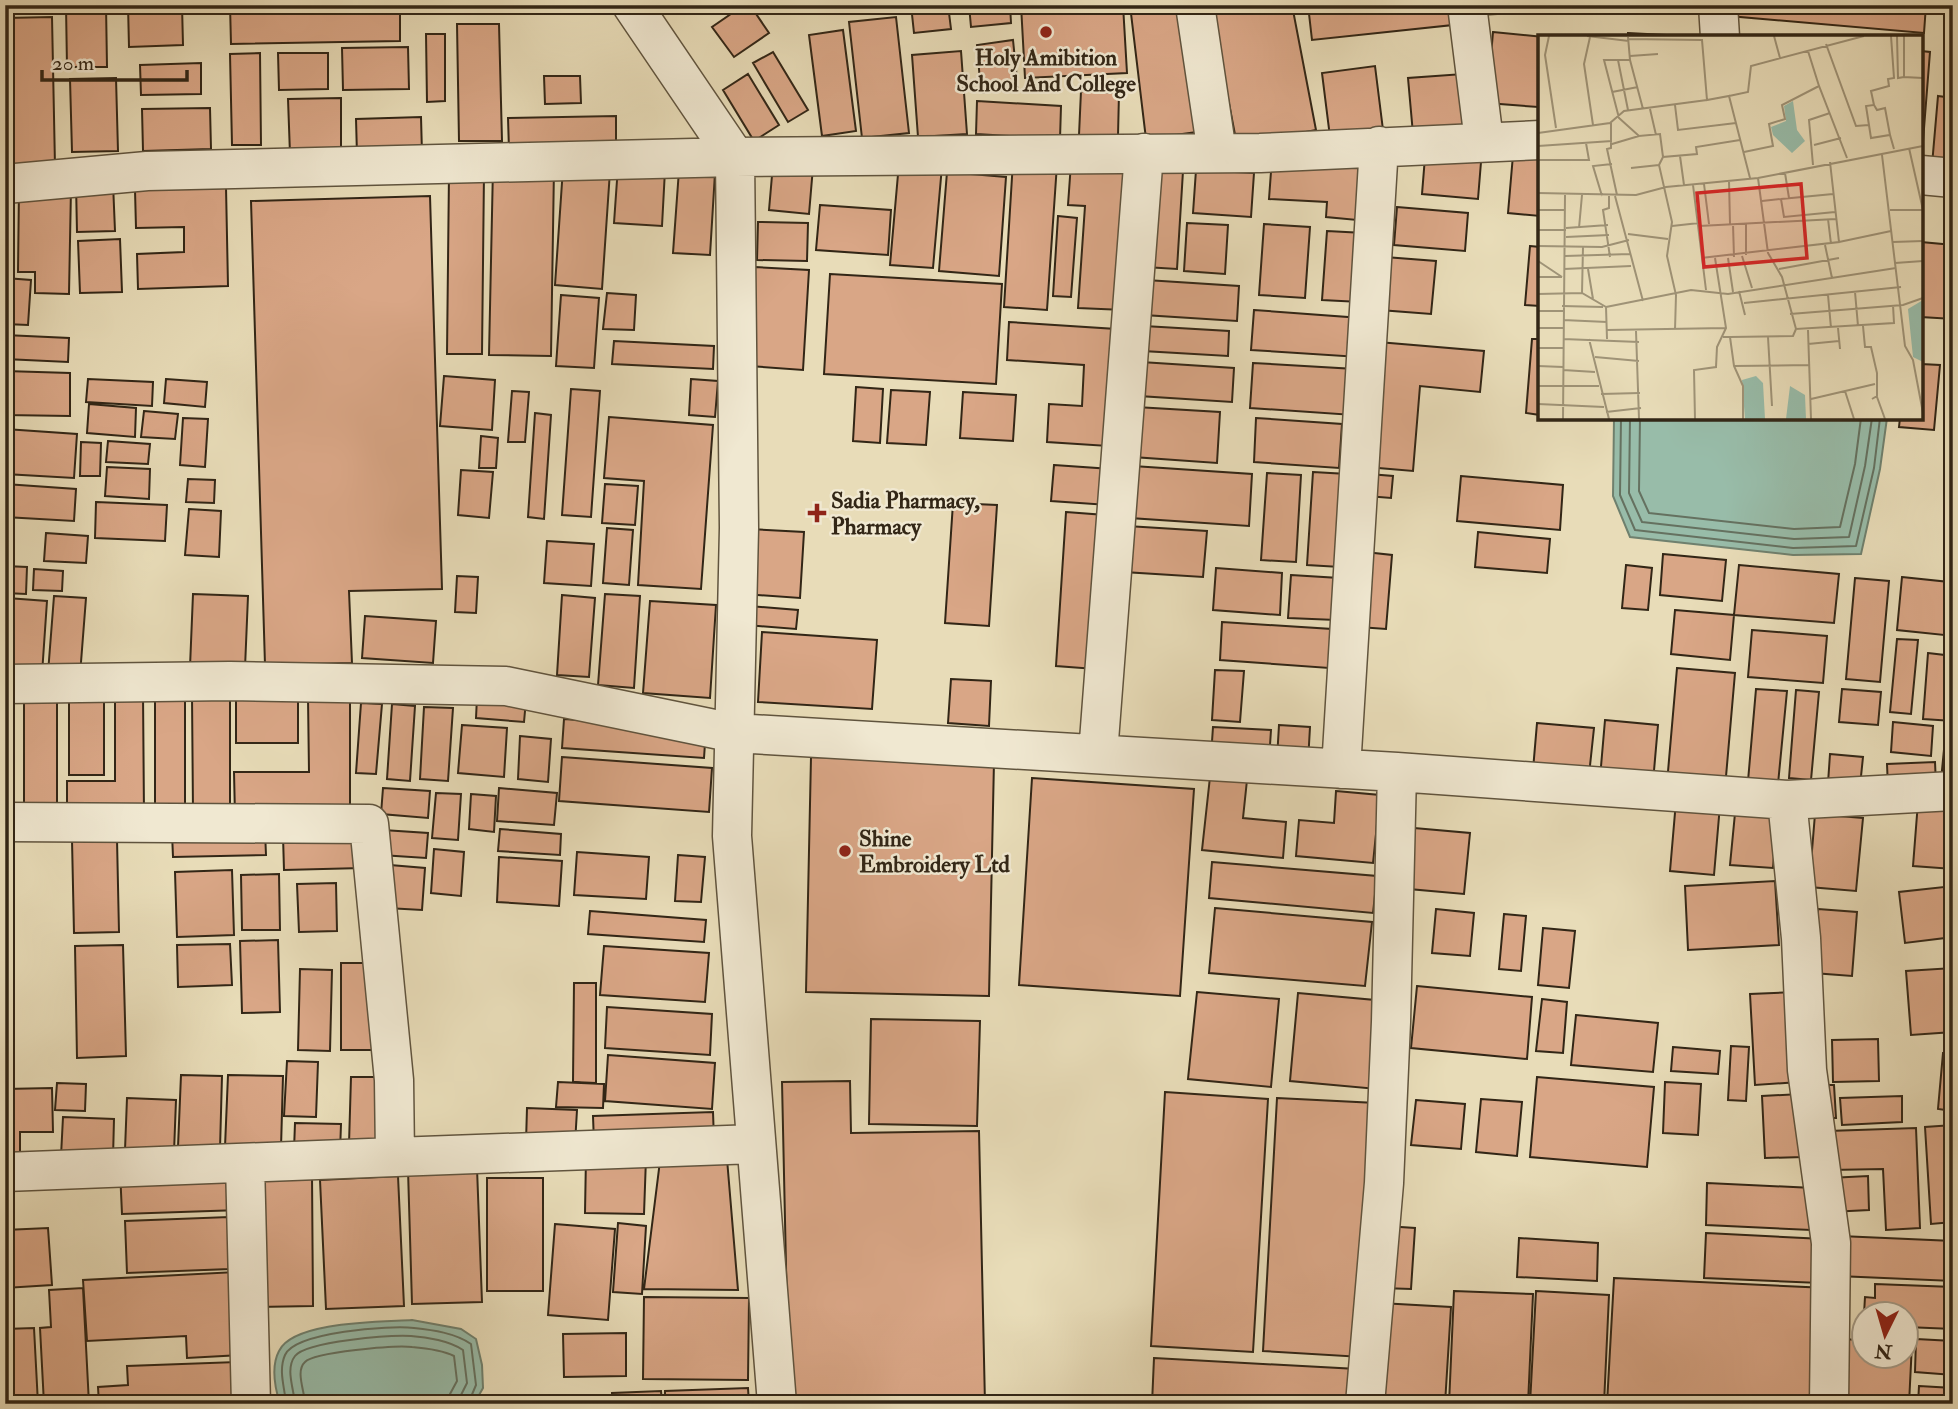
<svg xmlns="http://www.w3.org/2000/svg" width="1958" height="1409" font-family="'IM FELL Double Pica',serif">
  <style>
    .water { fill: #98bca9; stroke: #6f806e; stroke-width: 2 }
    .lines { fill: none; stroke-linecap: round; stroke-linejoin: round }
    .shore { stroke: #657160; stroke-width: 2 }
    .building { fill: #d9a686; stroke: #322616; stroke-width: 2 }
    .minor-casing { stroke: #60543e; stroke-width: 41 }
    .minor { stroke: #f0e8d1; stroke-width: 38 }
    .poi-dot { fill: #8f2418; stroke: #f0e8d1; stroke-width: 2.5 }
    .labels { text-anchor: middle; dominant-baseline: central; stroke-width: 5; stroke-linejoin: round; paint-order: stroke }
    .poi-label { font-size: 23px; font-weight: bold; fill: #322616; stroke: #f0e8d1; text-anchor: start }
    .inset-road { fill: none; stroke: #9f9377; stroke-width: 2 }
    .view { fill: #d62828; fill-opacity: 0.15; stroke: #d62828; stroke-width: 3.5 }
    .inset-edge { fill: none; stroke: #322616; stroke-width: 3.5 }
  </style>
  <rect width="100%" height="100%" fill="#e8dcb8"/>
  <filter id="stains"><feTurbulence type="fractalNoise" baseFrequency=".00286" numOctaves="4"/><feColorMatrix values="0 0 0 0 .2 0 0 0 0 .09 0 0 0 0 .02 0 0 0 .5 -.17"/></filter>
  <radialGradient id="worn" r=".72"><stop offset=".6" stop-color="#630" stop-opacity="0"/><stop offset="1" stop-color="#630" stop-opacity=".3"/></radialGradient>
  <!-- water -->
  <path class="water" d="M1614,418H1887L1880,469L1861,554L1793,555L1630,537L1613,496Z
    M412,1320L461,1329L476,1339L482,1365L483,1388L474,1404H280C275,1388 271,1366 279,1351C293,1321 382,1322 412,1320Z"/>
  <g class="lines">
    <!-- shore -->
    <path class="shore" d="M1621,418L1620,495L1635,530L1793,548L1856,546L1874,468L1880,418
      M1630,418L1629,493L1642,522L1794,539L1849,537L1865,466L1872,418
      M1640,418L1639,491L1649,513L1794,529L1840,527L1855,464L1861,418
      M286,1404C285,1388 278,1371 285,1355C295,1332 390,1325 414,1328C433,1330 455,1333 471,1344L476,1385L468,1404
      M295,1404C294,1389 285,1369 295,1356C307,1341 391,1335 411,1336C427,1337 450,1341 463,1350L467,1383L461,1395L460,1404
      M305,1404C305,1392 295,1371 305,1362C314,1352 396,1345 412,1347C424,1348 442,1350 454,1356L457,1381L450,1394L449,1404"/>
  </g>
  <!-- building -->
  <path class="building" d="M106,5L107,67H67L66,6Z
    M128,5H182L183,45L129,47Z
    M230,5H400V41L231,44Z
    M744,5H750L769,33L734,57L712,27Z
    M769,5H842L770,14Z
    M911,5H948L951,29L914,33Z
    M969,5H1010L1011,23L971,27Z
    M1021,5H1123L1127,73L1025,78Z
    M1130,5H1189L1204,131L1146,139Z
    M1210,5H1292L1316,130L1237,145Z
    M1308,5H1459L1462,24L1312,40Z
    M1476,5H1518V13L1477,15Z
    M1526,5H1568V10L1526,12Z
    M1582,5H1699L1698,14L1582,12Z
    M1730,5H1926L1924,33L1729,16Z
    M52,17L55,166H5V18Z
    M896,17L909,133L862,138L849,22Z
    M457,24H499L502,141H459Z
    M843,30L856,131L822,136L809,35Z
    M1493,32L1544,37H1540L1538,107L1487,103Z
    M1628,33L1666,35L1628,37Z
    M426,34H445V101L427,102Z
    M1013,40L1018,89L981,93L977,45Z
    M408,47L409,89L343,90L342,48Z
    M961,51L967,134L918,137L912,55Z
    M1921,51L1930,52L1923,141H1921Z
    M773,52L808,110L788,122L753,63Z
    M260,53L261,145H232L230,54Z
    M278,53H328V89L279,90Z
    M201,63V94L141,95L140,65Z
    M1375,66L1383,130L1330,137L1322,73Z
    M748,74L779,125L754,141L723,90Z
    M1463,74L1468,130L1413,134L1408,78Z
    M544,76H580L581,103L545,104Z
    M116,78L118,151L72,152L70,79Z
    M1081,91L1119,93L1118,136L1079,135Z
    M1938,96L1953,98V166L1932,165Z
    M341,98V153L290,154L288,99Z
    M977,101L1061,106L1060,139L976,134Z
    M210,108L211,149L143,151L142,109Z
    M616,116V148L509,150L508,118Z
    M421,117L422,153L357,155L356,119Z
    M1513,155L1540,157V216L1508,213Z
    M1425,157L1481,162L1478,199L1422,194Z
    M1272,158L1361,163L1357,220L1326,217L1327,202L1269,199Z
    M1013,161L1057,164L1047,310L1004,307Z
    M899,163L942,166L933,268L890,265Z
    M1071,163L1133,168L1124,310L1078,308L1085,206L1068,205Z
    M773,164L813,167L809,214L769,210Z
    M618,166L665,170L662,226L614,223Z
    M493,167L554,168L551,356L489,355Z
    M563,168L610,171L602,289L555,285Z
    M1151,169L1183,171L1177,269L1145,267Z
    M679,170L715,173L710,255L673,253Z
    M1196,170L1254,173L1251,217L1193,213Z
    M947,172L1006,177L999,276L939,271Z
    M449,173H484L482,354H447Z
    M113,183L115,231L77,232L76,184Z
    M226,187L228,286L138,289L137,254L184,252V227L136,228L135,190Z
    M19,188H71L69,294L35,293V272H18Z
    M1948,190L1953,191V233L1944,232Z
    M430,196L442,589L349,591L352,663L265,665L251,201Z
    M820,205L891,210L888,255L816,250Z
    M1397,207L1468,213L1465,251L1394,245Z
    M1058,216L1077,218L1071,297L1053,296Z
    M758,222L808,223L807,261L757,260Z
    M1187,223L1228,225L1225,274L1184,271Z
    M1264,224L1310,227L1305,298L1259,295Z
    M1327,231L1364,233L1360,302L1322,300Z
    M120,239L122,292L80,293L78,241Z
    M1921,242L1953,245V319L1921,317Z
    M1530,246L1540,247V306L1525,305Z
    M1385,257L1436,261L1431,314L1380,310Z
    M755,267L809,270L803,370L749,366Z
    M830,274L1002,284L996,384L824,374Z
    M5,278L31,280L28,325L5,324Z
    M1146,280L1239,286L1237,321L1144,315Z
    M607,293L636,295L634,330L603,329Z
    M561,295L599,298L594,368L556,366Z
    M1254,310L1361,318L1359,357L1251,350Z
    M1009,322L1116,329L1108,446L1047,442L1049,404L1082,406L1084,365L1007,360Z
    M1144,326L1229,331L1228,356L1143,351Z
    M5,335L69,338L68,362L5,359Z
    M1532,339H1540V415L1526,413Z
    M614,341L714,346L713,369L612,364Z
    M1378,342L1484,351L1480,392L1420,386L1413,471L1367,467Z
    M1141,362L1234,368L1232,402L1139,396Z
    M1253,363L1355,369L1353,415L1250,408Z
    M1921,364L1940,365L1934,430L1899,427L1900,418H1921Z
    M5,371L70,373V416L5,415Z
    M444,376L495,380L492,430L440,426Z
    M88,379L153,382L152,406L86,402Z
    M166,379L207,382L205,407L164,403Z
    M691,379L718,381L715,417L689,415Z
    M856,387L883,389L880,443L853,441Z
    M571,389L600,391L591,517L562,515Z
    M891,390L930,392L926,445L887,443Z
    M512,391L529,392L525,442H508Z
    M963,392L1016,395L1013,441L960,438Z
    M89,404L136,408L135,437L87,433Z
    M1136,407L1220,412L1217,463L1133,457Z
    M144,411L178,414L175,439L141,437Z
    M535,413L551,415L544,519L528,517Z
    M609,417L713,425L701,589L638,585L644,481L604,478Z
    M183,418L208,419L205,467L180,465Z
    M1256,418L1342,424L1339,468L1254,462Z
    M5,429L77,434L74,478L5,474Z
    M481,436L498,438L496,468H479Z
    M108,441L150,444L148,464L106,462Z
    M81,442L101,443L100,476H80Z
    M1054,465L1111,469L1108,505L1051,501Z
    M1133,466L1252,474L1249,526L1130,518Z
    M107,467L150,469L149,499L105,496Z
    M461,470L493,472L489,518L458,515Z
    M1313,472L1347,474L1340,567L1307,565Z
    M1267,473L1301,475L1296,562L1261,560Z
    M1369,474L1393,476L1391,498L1367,496Z
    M1461,476L1563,485L1560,530L1457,521Z
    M188,479L215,480L214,503L186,502Z
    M5,484L76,489L74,521L5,517Z
    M605,484L638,486L635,525L602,523Z
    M96,502L167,505L165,541L95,538Z
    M953,503L997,505L989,626L945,623Z
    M189,509L221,511L219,557L185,555Z
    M1066,512L1105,515L1095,669L1056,666Z
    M1127,526L1207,531L1203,577L1124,572Z
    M607,528L633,530L629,585L603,583Z
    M750,529L804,532L800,598L745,594Z
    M1478,532L1550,539L1547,573L1475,567Z
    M46,533L88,536L86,563L44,561Z
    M547,541L594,544L591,586L544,583Z
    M1365,552L1392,555L1386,629L1359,627Z
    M1663,554L1726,560L1722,601L1660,595Z
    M1626,565L1652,568L1648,610L1622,608Z
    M1739,565L1839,574L1834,623L1734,615Z
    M5,566L27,567L26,594L5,593Z
    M1216,568L1282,573L1280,615L1213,610Z
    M34,569L63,571L62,591L33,590Z
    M1291,575L1339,578L1336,620L1288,618Z
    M457,576L478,577L476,613L455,612Z
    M1902,577L1949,582L1944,635L1897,630Z
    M1855,578L1889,581L1880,682L1846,679Z
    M193,594L248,596L245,668L190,667Z
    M605,594L640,596L634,688L598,685Z
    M562,595L595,598L589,677L557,675Z
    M54,596L86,598L80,675L48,673Z
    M7,598L47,601L42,674L5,671Z
    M650,601L716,605L710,698L643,693Z
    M749,606L798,610L796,629L747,625Z
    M1675,610L1734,615L1730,660L1671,654Z
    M365,616L436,621L433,663L362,658Z
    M1222,622L1332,629L1329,668L1220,660Z
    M1752,630L1827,636L1823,683L1748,677Z
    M762,632L877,640L872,709L758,702Z
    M1897,639L1918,640L1911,714L1890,712Z
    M1928,653L1953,656V721L1923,719Z
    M1677,668L1735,673L1725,788L1667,783Z
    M1215,670L1244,671L1240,722L1212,720Z
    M951,679L991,681L989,726L948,723Z
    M1756,689L1787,691L1778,784L1748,781Z
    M1842,689L1881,692L1878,725L1839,722Z
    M1796,690L1819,692L1811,780L1789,778Z
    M115,693H143L144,814H67V781H115Z
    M155,693H185V810L155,811Z
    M236,693H298V743H236Z
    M5,695H10V805H5Z
    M192,695H230V813H193Z
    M477,697L526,700L524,722L476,718Z
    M24,698H57V809H24Z
    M308,698H350V817L235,816L234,772H309Z
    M69,699H104V775H69Z
    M361,703L382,704L376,774L356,773Z
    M392,704L415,706L410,781L387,779Z
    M424,707L453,708L448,781L420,779Z
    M564,719L706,729L704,758L562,748Z
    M1605,720L1658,725L1653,782L1600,778Z
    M1893,722L1933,726L1931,756L1891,752Z
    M1537,723L1594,728L1589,775L1533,770Z
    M462,725L507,728L504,777L458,773Z
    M1279,725L1310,727L1308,762L1277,759Z
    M1213,727L1271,730L1269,760L1211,756Z
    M1946,729L1953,730V771L1942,770Z
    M520,736L551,739L548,782L518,779Z
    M1830,754L1863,757L1860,786L1828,783Z
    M562,757L712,768L709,812L559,801Z
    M811,757L994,761L989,996L806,992Z
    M1935,762L1936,785L1888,788L1887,764Z
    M1210,777L1247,780L1243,818L1286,822L1283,858L1202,850Z
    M1032,778L1194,789L1180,996L1019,985Z
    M383,788L430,791L428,818L381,814Z
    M499,788L557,793L554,825L497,821Z
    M1336,791L1380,795L1373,863L1296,856L1299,820L1334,823Z
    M436,793L461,794L458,840L432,838Z
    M471,794L496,796L494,832L469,829Z
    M1676,801L1720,805L1714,875L1670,871Z
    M1918,802L1953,805V869L1913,866Z
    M1736,803L1778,807L1773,868L1730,865Z
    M1815,814L1863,818L1856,891L1809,887Z
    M1414,828L1470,833L1464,894L1409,889Z
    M500,829L561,834L560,855L498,851Z
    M383,830L428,833L426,858L381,855Z
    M265,831L266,855L173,857L172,833Z
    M361,834L362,868L284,870L283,836Z
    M117,839L119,932L74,933L72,840Z
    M434,849L464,852L461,896L431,893Z
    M577,852L649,857L646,899L574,895Z
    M678,855L705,857L701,902L675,901Z
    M499,857L562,861L559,906L497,902Z
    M1212,862L1377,876L1373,913L1209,898Z
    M390,865L425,868L422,910L387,908Z
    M232,870L234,935L177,937L175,872Z
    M279,874L280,930H242L241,875Z
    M1775,881L1779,945L1688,950L1685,886Z
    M336,883L337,931L299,932L297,884Z
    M1953,886V937L1905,943L1899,892Z
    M1215,908L1372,922L1365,986L1209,973Z
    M1436,909L1474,913L1470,956L1432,953Z
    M1818,909L1857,912L1852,976L1813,973Z
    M590,911L706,920L704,942L588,934Z
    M1504,914L1526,916L1521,971L1499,969Z
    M1543,928L1575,931L1569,988L1538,985Z
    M278,940L280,1012L242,1013L240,941Z
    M230,944L232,985L178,987L177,945Z
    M123,945L126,1056L77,1058L75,946Z
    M604,946L709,953L705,1002L600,995Z
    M341,963H376L377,1050H341Z
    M1953,968V1032L1911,1035L1906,971Z
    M300,969L332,970L330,1051L298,1050Z
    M574,983H596V1083L573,1082Z
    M1417,986L1532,997L1527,1059L1411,1048Z
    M1197,992L1279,999L1271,1087L1188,1079Z
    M1794,992L1799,1082L1755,1085L1750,994Z
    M1298,993L1386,1001L1377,1089L1290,1081Z
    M1542,999L1567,1002L1563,1053L1536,1051Z
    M607,1007L712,1014L710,1055L605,1048Z
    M1576,1015L1658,1023L1653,1072L1571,1065Z
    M871,1019L980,1021L977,1126L869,1124Z
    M1878,1039L1879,1081L1833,1082L1832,1040Z
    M1731,1046L1749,1047L1746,1101L1728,1100Z
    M1673,1047L1720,1051L1718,1074L1671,1071Z
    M1943,1053L1953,1054V1111L1938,1109Z
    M608,1055L715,1063L712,1109L605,1101Z
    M287,1061L318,1062L316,1117L284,1116Z
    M181,1075L222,1076L220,1149L178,1147Z
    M228,1075L283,1076L281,1148L225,1147Z
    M351,1077H386L383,1145L349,1144Z
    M1537,1077L1654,1087L1647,1167L1530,1157Z
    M850,1081L851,1133L979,1131L985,1404H789L782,1082Z
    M558,1082L604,1084L603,1108L556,1107Z
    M1665,1082L1701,1084L1698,1135L1663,1133Z
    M57,1083L86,1084L85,1111L55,1110Z
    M1816,1085H1834L1836,1118H1818Z
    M52,1088L53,1132H20V1164L5,1165V1089Z
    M1165,1092L1268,1099L1253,1352L1151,1346Z
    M1800,1094L1803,1157L1765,1158L1762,1096Z
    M1902,1096V1122L1842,1125L1840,1098Z
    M127,1098L176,1100L174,1152L125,1150Z
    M1277,1098L1376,1103L1362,1357L1263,1351Z
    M1481,1099L1522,1102L1517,1156L1476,1152Z
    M1416,1100L1465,1104L1461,1149L1411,1145Z
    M527,1108L577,1110L575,1144L526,1142Z
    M713,1112L714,1140L594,1143L593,1116Z
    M63,1117L114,1119L113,1158L61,1156Z
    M295,1123L341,1124L340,1152L294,1150Z
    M1953,1125V1222L1931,1224L1925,1127Z
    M1916,1128L1920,1228L1886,1230L1883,1169L1830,1170L1828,1131Z
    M586,1156L646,1158L644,1214L585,1213Z
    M727,1159L738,1290L644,1289L660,1161Z
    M238,1166L240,1210L122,1214L120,1170Z
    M477,1168L482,1302L412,1304L408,1170Z
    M255,1175H312L313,1306L257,1307Z
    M398,1176L404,1306L326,1309L320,1180Z
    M1868,1176L1869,1210L1830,1212L1829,1178Z
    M487,1178H543V1291H487Z
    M1707,1183L1813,1188L1811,1230L1706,1225Z
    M229,1217L230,1269L127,1273L125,1221Z
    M618,1223L646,1226L642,1294L613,1292Z
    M555,1224L615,1229L608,1320L548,1315Z
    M1385,1226L1415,1228L1411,1289L1381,1288Z
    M48,1228L52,1285L5,1288V1230Z
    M1706,1233L1823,1239L1820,1283L1704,1278Z
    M1840,1236L1953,1241V1281L1838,1276Z
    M1519,1238L1598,1243L1597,1281L1517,1277Z
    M236,1272L241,1355L187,1358L186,1336L87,1341L83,1280Z
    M1614,1278L1827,1288L1821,1404H1607Z
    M1875,1284L1953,1287V1329L1906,1327V1314H1864L1865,1297L1875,1298Z
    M83,1288L89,1404H44L40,1328L51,1327L49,1290Z
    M1454,1291L1533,1294L1528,1404H1449Z
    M1536,1291L1609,1295L1604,1404H1530Z
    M644,1297L749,1298L748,1380L643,1379Z
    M1380,1303L1451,1307L1445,1404H1375Z
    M34,1328L38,1404H5V1329Z
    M626,1333V1376L564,1377L563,1334Z
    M1837,1339L1864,1340V1356H1906V1342L1912,1343L1909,1404H1834Z
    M1916,1339L1953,1341V1375L1915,1372Z
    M1154,1358L1357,1369L1355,1404H1152Z
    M237,1362L239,1404H99L98,1387L128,1385L127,1366Z
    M1919,1386L1953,1388V1404H1918Z
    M748,1388L749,1404H665V1391Z
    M661,1391L662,1404H612V1393Z"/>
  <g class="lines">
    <!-- minor casing -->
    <g class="minor-casing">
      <path id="minor" d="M632,5L735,157L739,528L732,836L777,1404
        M1195,5L1217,153
        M1467,5L1484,141
        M1718,5L1720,37
        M1921,175L1953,178
        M5,184L147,171L735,157L1260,153L1540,140
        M5,684L230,681L506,686L734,733L1397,772L1787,800L1953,791
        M1098,754L1144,153
        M1341,769L1379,146
        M1787,800L1801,938L1807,1070L1831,1243L1829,1404
        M5,822L369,824L394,1080L395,1157L755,1144
        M245,1163L251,1404
        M5,1172L395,1157
        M1365,1404L1384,1183L1391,1022L1397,772"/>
    </g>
    <!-- minor -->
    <use href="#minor" class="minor"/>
  </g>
  <!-- markers -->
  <g class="poi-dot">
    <circle cx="1046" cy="32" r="7"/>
    <path d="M813.5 502.5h7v7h7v7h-7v7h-7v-7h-7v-7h7z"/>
    <circle cx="845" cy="851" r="7"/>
  </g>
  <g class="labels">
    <!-- poi labels -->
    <g class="poi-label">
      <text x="1046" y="57" text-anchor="middle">Holy Amibition<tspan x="1046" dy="26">School And College</tspan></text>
      <text x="831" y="500">Sadia Pharmacy,<tspan x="831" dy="26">Pharmacy</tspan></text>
      <text x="859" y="838">Shine<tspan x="859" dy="26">Embroidery Ltd</tspan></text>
    </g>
  </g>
  <!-- overview -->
  <g transform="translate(1538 35)">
    <rect width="385" height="385" fill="#e8dcb8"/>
    <path d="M255,66L259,95L267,106L254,118L235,100L233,92L248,86L246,71ZM385,265V327L375,322L370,274ZM218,341L225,348L227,384H207L204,345ZM252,351L267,360L268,384H248Z" fill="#98bca9"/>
    <path class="inset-road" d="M11,1L7,20L18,93M49,1L91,6M236,1L242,23M353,1L356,43L350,44L351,51L333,56L336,70L328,71L333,103L352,100L356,114M359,1L360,43L366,42M366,1V42L385,43M52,2L46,29L55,90M90,2L92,25H80L90,75M90,4L164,5L169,65L191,61L212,143M288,9L318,91L331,90M270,16L281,51M92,21L120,19M80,25H66L81,83L101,101L122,99L125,122M92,25L105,74M74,57L100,52M191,61L210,57L213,31L326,1M137,70L140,95L198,88M336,70L339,75L347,73L352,100M112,74L118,100M73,88V113L69,114L79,160M0,98L72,88L86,76L169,65M74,109L101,101M276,110L303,103M0,111L74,106M371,113L385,175M206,117L235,111L231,89L247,84L244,70L281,51L309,123M344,120L367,311L375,325L385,378M142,121L146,150M0,125H51L48,108M275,130L271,85L292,78M93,133L121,130M247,138L251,163M220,143L230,218L244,242L258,294L356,288L355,270M191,146L192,189M166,149L171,189M155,150L168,255M0,158L98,160L128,152L220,143L385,111M64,161L55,131L74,129M71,161V173L65,175L72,222M77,161L105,266M243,164L295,159M224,166L243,164L246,182L297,177M0,175H27M352,175H385M290,184L293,209M195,189L196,222M208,189V220M134,191L161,188M161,191L298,184M28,193L70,190M41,193L44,160M0,195H28M90,199L130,204M28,202L71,200M301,207L353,196M355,207L385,206M287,210L294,243M0,211L64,212L91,205M27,221L92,219M204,221L214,253M163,223L301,207L292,127M190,223L195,257M0,226L24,242M357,228L385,226M26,234L93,231M50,234L55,264M241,234L301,223M0,242H24M201,256L207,280M317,257L320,291M44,258L45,212M0,259L44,258L68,272L69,304M290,260L293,293M206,268L363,252M24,271L65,272M68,272L153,255L190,259L358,233M0,276H25M252,279L365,270L385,263M25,285L69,287M325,291L327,312H333L339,338V361L334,364M0,293H25M300,293L302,314M69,295L188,293M137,295L138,260L129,221L134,187L121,130L125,122L159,119L158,112L202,105M270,295L273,384M98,296L101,384M185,302H192L196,331L205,351V384M192,302L255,301L258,294M230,302L234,371M25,304L101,307M51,304L71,384M270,309L301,306M0,313H25M57,322L101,326M0,331L25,332M196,331L271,330M25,335L57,337M0,351H61M307,356L316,384M63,359L102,358M339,362L347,384M273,364L337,349M0,369L66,372M68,377L103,373M25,384L27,160M157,384L156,335L178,332L179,312L188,293L177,223"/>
    <path class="view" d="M263,149L269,223L166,232L159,158Z"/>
    <rect width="385" height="385" class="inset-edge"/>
  </g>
  <!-- margin -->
  <rect width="1958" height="1409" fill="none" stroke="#e8dcb8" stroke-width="28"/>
  <rect x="7" y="7" width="1944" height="1395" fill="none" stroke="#322616" stroke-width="3.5"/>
  <rect x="14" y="14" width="1930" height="1381" fill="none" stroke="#322616" stroke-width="2"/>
  <!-- north arrow -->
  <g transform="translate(1885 1335) rotate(185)"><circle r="33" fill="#f0e8d1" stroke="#a49a86" stroke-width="2"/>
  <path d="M0-5L12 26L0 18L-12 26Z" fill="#8f2418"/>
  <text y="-10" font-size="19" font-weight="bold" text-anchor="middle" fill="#322616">N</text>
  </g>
  <!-- scale -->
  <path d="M42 70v10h145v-10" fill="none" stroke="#322616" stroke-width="3.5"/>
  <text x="52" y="70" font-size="21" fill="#322616" stroke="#f0e8d1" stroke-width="5" paint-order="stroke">20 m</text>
  <rect width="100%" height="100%" filter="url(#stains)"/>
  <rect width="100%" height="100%" fill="url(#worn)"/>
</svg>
